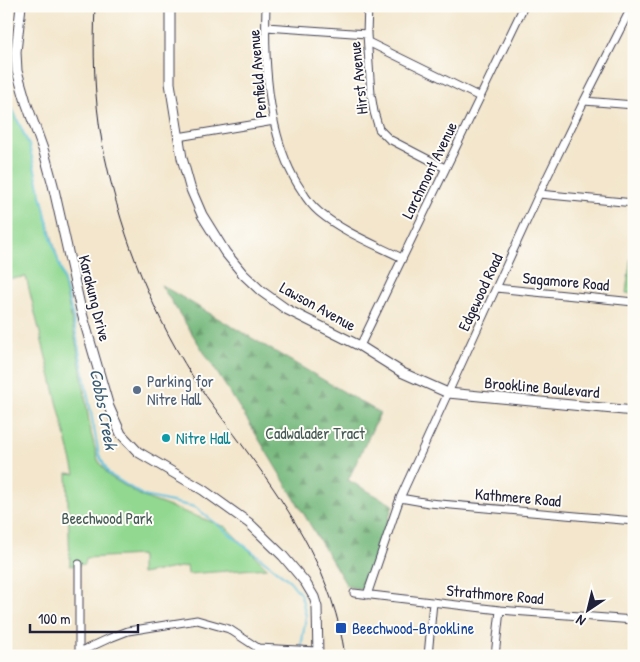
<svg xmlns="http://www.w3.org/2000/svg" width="640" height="662" font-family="'Patrick Hand',sans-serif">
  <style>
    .green { fill: #92d891; stroke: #5a7d66 }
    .forest { fill: url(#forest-firs); stroke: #4c6d5b }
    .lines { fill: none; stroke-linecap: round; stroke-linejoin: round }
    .stream { stroke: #61c2df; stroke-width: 2 }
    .minor-casing { stroke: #413f51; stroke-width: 9 }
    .tertiary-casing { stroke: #413f51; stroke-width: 11 }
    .minor { stroke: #fff; stroke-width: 7 }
    .tertiary { stroke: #fff; stroke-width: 9 }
    .tram { stroke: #22223b; stroke-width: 1 }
    .service-dot { fill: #5c6f8a; stroke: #fdfcf7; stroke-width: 2 }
    .culture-dot { fill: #0f9aa8; stroke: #fdfcf7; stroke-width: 2 }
    .transit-dot { fill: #1a4fb4; stroke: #fdfcf7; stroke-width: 2 }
    .labels { text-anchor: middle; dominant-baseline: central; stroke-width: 4; stroke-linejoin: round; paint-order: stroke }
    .street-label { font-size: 16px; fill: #22223b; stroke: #fdfcf7 }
    .service-label { font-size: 16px; fill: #4e5e75; stroke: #fdfcf7; text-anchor: start }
    .park-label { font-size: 16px; fill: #445955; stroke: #fdfcf7 }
    .culture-label { font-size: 16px; fill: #0d838f; stroke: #fdfcf7; text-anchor: start }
    .transit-label { font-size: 16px; fill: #164399; stroke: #fdfcf7; text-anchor: start }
    .water-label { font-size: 18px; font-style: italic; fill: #385a74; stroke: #fdfcf7 }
  </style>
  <defs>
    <pattern id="forest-firs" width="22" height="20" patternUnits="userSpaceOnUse" patternTransform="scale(1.25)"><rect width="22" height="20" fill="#75b87b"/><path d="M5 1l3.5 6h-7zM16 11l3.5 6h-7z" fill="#609566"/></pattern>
  </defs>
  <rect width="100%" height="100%" fill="#fdfcf7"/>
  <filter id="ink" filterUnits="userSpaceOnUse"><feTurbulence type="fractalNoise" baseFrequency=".02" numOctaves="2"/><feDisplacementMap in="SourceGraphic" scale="10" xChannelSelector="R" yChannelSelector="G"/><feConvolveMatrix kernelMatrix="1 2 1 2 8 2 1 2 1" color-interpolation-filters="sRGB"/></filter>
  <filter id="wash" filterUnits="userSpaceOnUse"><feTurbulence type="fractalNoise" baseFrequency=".0096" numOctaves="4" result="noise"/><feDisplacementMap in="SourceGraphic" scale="20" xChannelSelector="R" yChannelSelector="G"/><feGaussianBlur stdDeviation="1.12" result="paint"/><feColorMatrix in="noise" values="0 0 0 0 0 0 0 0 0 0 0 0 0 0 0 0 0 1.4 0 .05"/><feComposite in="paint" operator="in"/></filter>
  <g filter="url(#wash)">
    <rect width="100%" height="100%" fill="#f3e6cc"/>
    <!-- green -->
    <path class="green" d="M6,95L29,145L47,219L62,273L78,353L91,433L98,460L109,476L143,497L226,527L267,568L188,574L187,566L141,574V555L86,558L85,564L70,566L67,473L75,474L26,277L6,279Z
      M634,233V294L626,293Z"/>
    <!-- forest -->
    <path class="forest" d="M161,285L380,413L348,480L393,505L365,590L347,586L248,421Z"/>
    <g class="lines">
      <!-- stream -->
      <path class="stream" d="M6,95L29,145L52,241L62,273L73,318L99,455L109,474L144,496L195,507L290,581L301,595L306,616L301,648"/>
    </g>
  </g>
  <g filter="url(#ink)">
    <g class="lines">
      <!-- minor casing -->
      <g class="minor-casing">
        <path id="minor" d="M266,6C264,65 268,142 302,191C306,198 312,206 319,212C343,232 374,244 402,258
          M368,6L367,34L371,94L374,112L379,129L389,139L445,168
          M266,27L367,34
          M368,42L480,97
          M584,101L634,105
          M178,137L274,121
          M539,194L634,203
          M496,288L634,302
          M360,346L524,6
          M400,498L429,503L634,521
          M354,593L500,610L634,620
          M367,595L400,498L539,194L584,101L632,6
          M258,648L318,651
          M79,652V564
          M71,656L110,638L128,631L197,620L229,629L258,648
          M256,656L258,648
          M428,656L433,602
          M495,656L500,610"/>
      </g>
      <!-- tertiary casing -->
      <g class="tertiary-casing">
        <path id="tertiary" d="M21,6L16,52L17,71L26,102L44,152L53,185L81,310L109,407L121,434L138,452L203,490L249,523L283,556L305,582L314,597L317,607L318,656
          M170,6V83L182,158L190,187L202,215L225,252L243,274L261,291L286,309L360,346L403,373L448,393L634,411"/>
      </g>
      <!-- minor -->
      <use href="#minor" class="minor"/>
      <!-- tertiary -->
      <use href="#tertiary" class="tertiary"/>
      <!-- tram -->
      <path class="tram" d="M95,6C93,51 94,97 102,142C118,225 148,306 193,377C210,403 230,428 248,453C294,515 334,578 345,656"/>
    </g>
  </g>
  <!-- markers -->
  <circle class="service-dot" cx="137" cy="390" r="5"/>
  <circle class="culture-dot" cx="166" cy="438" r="5"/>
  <rect class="transit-dot" x="335" y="622" width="12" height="12" rx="2.5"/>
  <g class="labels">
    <!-- street labels -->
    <g class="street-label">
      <text transform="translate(257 74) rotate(-95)">Penfield Avenue</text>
      <text transform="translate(358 78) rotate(-96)">Hirst Avenue</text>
      <text transform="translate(429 170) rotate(-64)">Larchmont Avenue</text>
      <text transform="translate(566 281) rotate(5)">Sagamore Road</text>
      <text transform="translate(480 292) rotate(-65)">Edgewood Road</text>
      <text transform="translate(95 298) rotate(76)">Karakung Drive</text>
      <text transform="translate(318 306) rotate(29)">Lawson Avenue</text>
      <text transform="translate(542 387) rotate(5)">Brookline Boulevard</text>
      <text transform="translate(518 497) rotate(5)">Kathmere Road</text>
      <text transform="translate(495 594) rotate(5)">Strathmore Road</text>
    </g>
    <!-- service labels -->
    <g class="service-label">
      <text x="147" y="381">Parking for<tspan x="147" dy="18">Nitre Hall</tspan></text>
    </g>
    <!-- park labels -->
    <g class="park-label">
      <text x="315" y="433">Cadwalader Tract</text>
      <text x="107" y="518">Beechwood Park</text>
    </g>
    <!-- culture labels -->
    <g class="culture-label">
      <text x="176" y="438">Nitre Hall</text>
    </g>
    <!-- transit labels -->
    <g class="transit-label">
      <text x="352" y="628">Beechwood-Brookline</text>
    </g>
    <!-- water labels -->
    <g class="water-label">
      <text transform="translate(104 409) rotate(79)">Cobbs Creek</text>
    </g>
  </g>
  <!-- margin -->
  <rect width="640" height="662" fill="none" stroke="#fdfcf7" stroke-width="25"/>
  <!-- north arrow -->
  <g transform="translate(588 610) rotate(215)" stroke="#fdfcf7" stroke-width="4" paint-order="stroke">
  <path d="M0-4L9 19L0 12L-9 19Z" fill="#22223b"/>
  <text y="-8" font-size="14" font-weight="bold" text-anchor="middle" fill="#22223b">N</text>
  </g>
  <!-- scale -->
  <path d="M30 624v8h108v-8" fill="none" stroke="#22223b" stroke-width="2.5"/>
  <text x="38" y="624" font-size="15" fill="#22223b" stroke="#fdfcf7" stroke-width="4" paint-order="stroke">100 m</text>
</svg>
